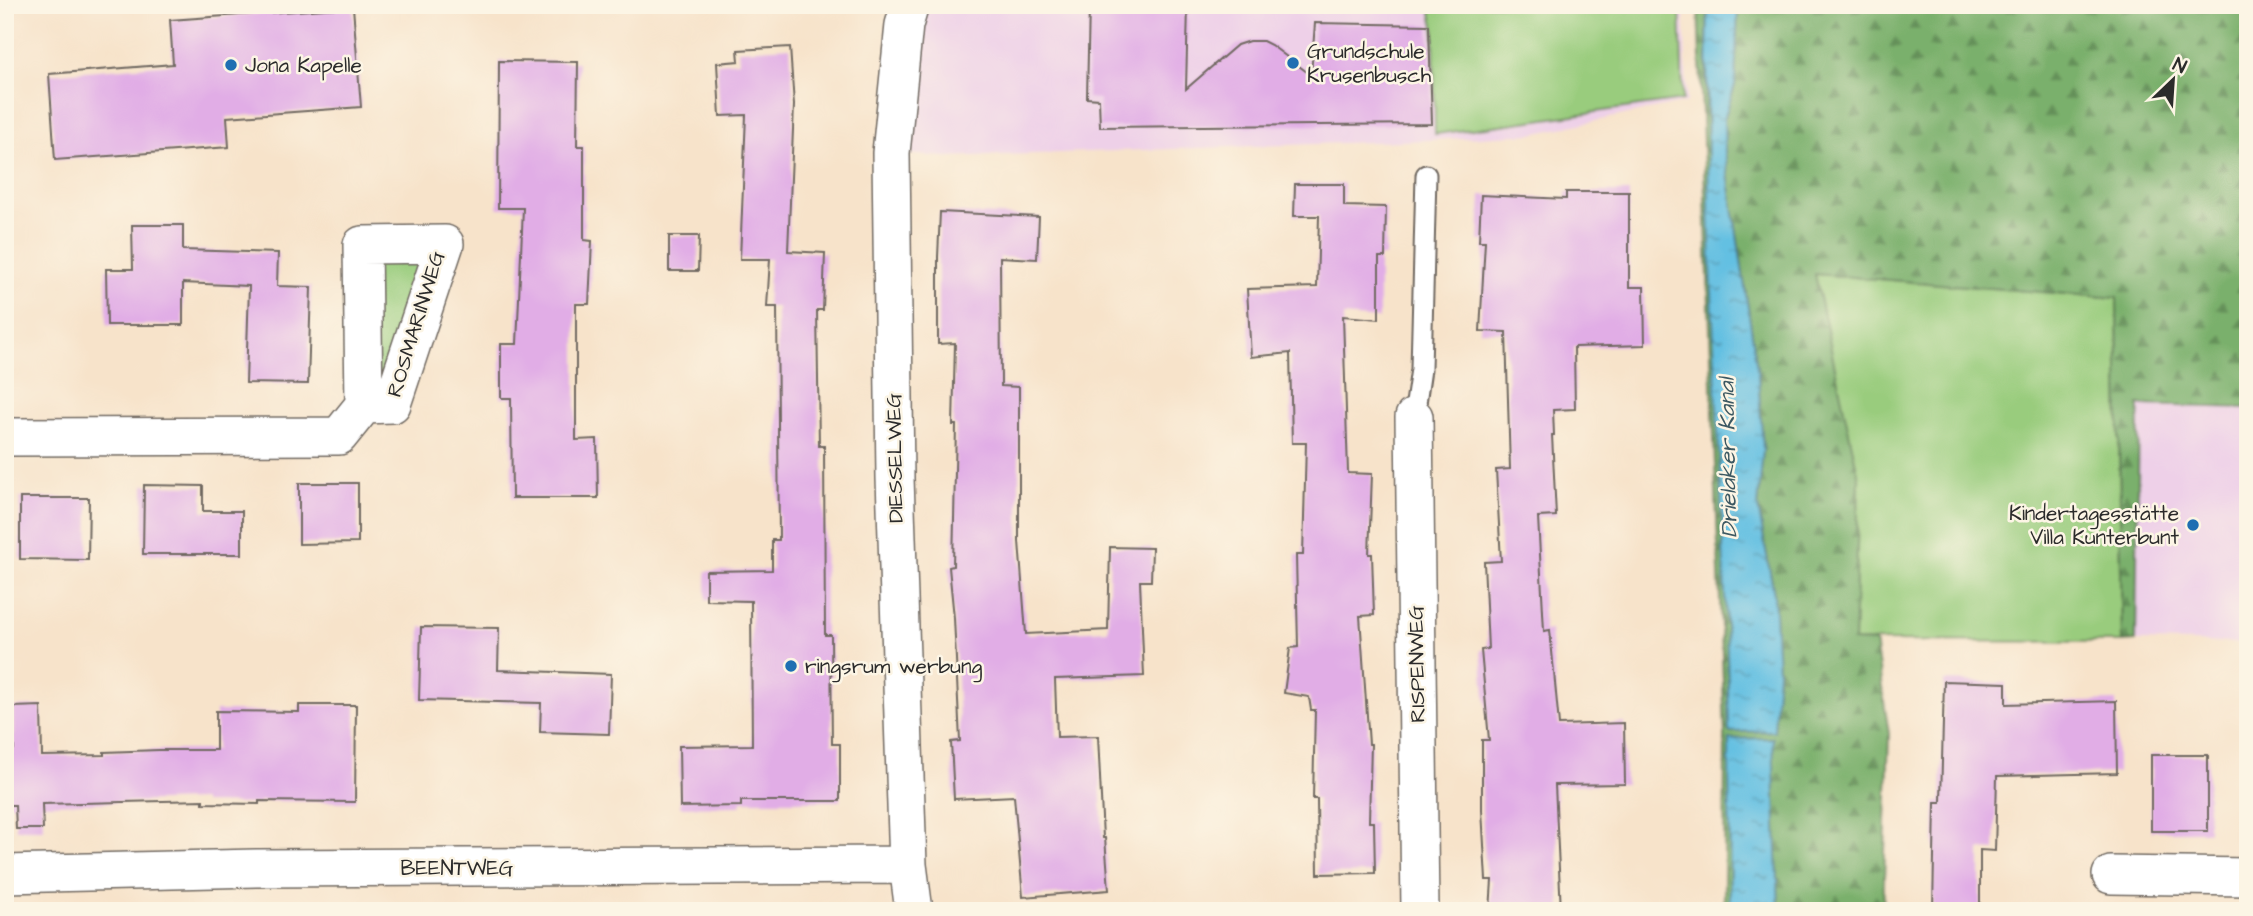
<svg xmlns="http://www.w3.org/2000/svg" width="2253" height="916" font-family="'Architects Daughter',sans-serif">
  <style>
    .built { fill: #eed0e8 }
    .green { fill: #99cc7d; stroke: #627c54; stroke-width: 2 }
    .forest { fill: url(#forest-firs); stroke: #526e4c; stroke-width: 2 }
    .water { fill: url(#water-ripples); stroke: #487686; stroke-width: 2 }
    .building { fill: #e1ade6 }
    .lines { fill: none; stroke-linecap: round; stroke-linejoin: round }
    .service-casing { stroke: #726b63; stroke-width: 23 }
    .minor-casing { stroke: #726b63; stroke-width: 40 }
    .service { stroke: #fff; stroke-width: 19 }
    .minor { stroke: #fff; stroke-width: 37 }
    .poi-dot { fill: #1f6fb2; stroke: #fcf5e5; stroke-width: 2.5 }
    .labels { text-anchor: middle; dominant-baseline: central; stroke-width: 5; stroke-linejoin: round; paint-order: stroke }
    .poi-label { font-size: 21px; fill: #2b2b2b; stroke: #fcf5e5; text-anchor: start }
    .street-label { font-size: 21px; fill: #2b2b2b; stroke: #fcf5e5 }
    .water-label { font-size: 23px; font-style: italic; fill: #3c5862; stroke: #fcf5e5 }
  </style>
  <defs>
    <pattern id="forest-firs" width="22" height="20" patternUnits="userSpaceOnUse" patternTransform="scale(1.75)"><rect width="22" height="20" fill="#7ab06c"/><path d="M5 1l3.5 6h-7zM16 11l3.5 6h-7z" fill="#648f59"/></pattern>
    <pattern id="water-ripples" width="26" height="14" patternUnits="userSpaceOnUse" patternTransform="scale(1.75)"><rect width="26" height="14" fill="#64c0e2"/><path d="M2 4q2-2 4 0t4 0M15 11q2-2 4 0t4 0" fill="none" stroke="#539cb7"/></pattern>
  </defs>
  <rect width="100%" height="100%" fill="#fcf5e5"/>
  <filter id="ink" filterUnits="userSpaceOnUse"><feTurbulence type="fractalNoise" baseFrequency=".0143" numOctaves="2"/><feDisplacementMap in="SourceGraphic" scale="14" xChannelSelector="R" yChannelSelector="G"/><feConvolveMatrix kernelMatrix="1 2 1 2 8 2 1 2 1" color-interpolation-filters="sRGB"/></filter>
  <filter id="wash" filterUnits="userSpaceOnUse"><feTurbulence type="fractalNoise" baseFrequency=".00686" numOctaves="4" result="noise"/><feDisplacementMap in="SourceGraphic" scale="28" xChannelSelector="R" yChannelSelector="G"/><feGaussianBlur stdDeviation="1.57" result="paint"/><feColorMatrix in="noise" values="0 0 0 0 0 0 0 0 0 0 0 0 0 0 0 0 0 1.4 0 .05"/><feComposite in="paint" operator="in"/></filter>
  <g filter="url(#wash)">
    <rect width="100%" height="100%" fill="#f7e3ca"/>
    <!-- built -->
    <path class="built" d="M910,5H1684L1687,102L1532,134L1428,140L946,157L891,153Z
      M2139,405L2248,408V643L2136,641Z"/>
    <!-- green -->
    <path class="green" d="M1429,5H1680L1683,100L1435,134L1434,25Z
      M445,244L392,404L364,405L362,245Z
      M1814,274L2117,298L2122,642L1854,641L1859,479Z"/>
    <!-- forest -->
    <path class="forest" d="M1698,5H1708L1706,98L1727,623L1729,732L1774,731L1778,671L1774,594L1758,507L1763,449L1758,375L1725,154L1724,119L1735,85L1738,5H2248V408L2139,405L2136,641L2122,642L2117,298L1815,274L1859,479L1854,641L1875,642L1889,734L1883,911H1779L1772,738L1729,739L1730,911H1724L1725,735Z"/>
    <!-- water -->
    <path class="water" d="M1708,5H1738L1735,85L1724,119L1725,154L1758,375L1763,449L1758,507L1774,594L1778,671L1774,731L1729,732C1725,490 1703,248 1708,5Z
      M1773,738L1779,911H1730L1729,739Z"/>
    <g id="blocks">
      <!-- building -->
      <path class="building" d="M1089,5H1188L1186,89L1237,45L1249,41H1263L1271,45L1311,75L1315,23L1429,25L1432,124L1100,127L1099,99L1087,98Z
        M353,7L361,107L227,117L229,147L55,160L49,74L173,64L170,20Z
        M790,47L794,105L788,251L825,253L823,310H817L819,446H824L825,635H831L832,744H840V801H741V806L680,807L679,746L752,745L751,601L706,600V571L772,570V540H779L777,307H767L770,259H740L746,115L720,116L717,63L739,61L738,50Z
        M499,61L578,62L577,146H584V240L592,241L589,304H576V440L597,439L598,498H512L511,398H501V344H517L523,208H498Z
        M1295,184H1344V206L1386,207L1385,257H1379V319L1343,316L1348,473L1372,474L1369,554H1372L1374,615L1360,616L1369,744H1371L1369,822H1374L1375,873L1318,874L1317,799H1313L1315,710H1311L1309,697L1284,693L1290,648L1298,647L1296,555H1303L1306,443H1292L1290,353L1251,357L1247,289L1317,287L1319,216H1294Z
        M1566,192H1629V287H1644L1645,345L1574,347L1575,409L1553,410L1554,435H1552L1556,516L1538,517L1544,631L1550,630L1559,725L1624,723L1625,784L1555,785L1561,911H1490L1492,880H1486L1482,810V740H1489L1481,650L1488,649L1484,562L1501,561L1496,470L1510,469L1506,332L1480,331L1485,241H1479L1481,195L1566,199Z
        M940,212L1039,217L1037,259L1000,257L1001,386L1019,387V541L1026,634L1108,630L1110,547L1152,548L1151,581H1140L1144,676L1055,679L1057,737L1098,736L1103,838H1105L1109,890L1023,897L1014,796L954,799L951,742L960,741L954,618L949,567L953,566L956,425H953L955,343L938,344V257Z
        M132,225H183V250L278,253L277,286L311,287L308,384L246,383L249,286L183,283V325H107L106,269H133Z
        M669,236H699L698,271H669Z
        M299,483H358V543L299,544Z
        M144,485L203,486V511H242V554H143Z
        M20,498H89L88,560L20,559Z
        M421,627L499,628L498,670L611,674L609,734L540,732L541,703L419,700Z
        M1944,681L2006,683V704L2116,701L2117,773L1997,776L1995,851L1980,850V911H1933L1935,802H1941Z
        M299,705H356L355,802L259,801V804L203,803V800L42,804L43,829H16L15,805H5V750L14,749L13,707L41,706L42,756L104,755V752L159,750H216V711L299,712Z
        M2151,755H2208V831H2151Z"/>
    </g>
  </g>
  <g filter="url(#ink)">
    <use href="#blocks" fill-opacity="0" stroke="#726b63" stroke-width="2"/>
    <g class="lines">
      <!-- service casing -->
      <g class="service-casing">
        <path id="service" d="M1414,417L1421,369L1426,175"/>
      </g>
      <!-- minor casing -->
      <g class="minor-casing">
        <path id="minor" d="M910,5L904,25L891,153L895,478L908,865L914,911
          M1414,417L1420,911
          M5,437L339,436L364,405L362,245L445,244L392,404L364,405
          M5,874L256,868L908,865
          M2111,875L2248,877"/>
      </g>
      <!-- service -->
      <use href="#service" class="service"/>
      <!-- minor -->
      <use href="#minor" class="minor"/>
    </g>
  </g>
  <!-- markers -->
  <g class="poi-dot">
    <circle cx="1293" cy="63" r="7"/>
    <circle cx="231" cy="65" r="7"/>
    <circle cx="2193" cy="525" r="7"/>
    <circle cx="791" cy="666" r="7"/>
  </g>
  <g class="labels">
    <!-- poi labels -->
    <g class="poi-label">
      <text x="1307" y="51">Grundschule<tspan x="1307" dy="24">Krusenbusch</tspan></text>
      <text x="245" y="65">Jona Kapelle</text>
      <text x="2179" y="513" text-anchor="end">Kindertagesstätte<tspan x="2179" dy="24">Villa Kunterbunt</tspan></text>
      <text x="805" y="666">ringsrum werbung</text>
    </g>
    <!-- street labels -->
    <g class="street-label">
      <text transform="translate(416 324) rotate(-73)">ROSMARINWEG</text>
      <text transform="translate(895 458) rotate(-91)">DIESSELWEG</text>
      <text transform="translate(1417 664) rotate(-91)">RISPENWEG</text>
      <text x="457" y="868">BEENTWEG</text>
    </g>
    <!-- water labels -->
    <g class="water-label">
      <text transform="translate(1728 458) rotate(-91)">Drielaker Kanal</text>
    </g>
  </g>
  <!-- margin -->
  <rect width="2253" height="916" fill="none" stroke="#fcf5e5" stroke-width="28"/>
  <!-- north arrow -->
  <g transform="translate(2173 80) rotate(25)" stroke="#fcf5e5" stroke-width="5" paint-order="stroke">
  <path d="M0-5L12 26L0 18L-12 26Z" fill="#2b2b2b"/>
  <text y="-10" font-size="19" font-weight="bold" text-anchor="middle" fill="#2b2b2b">N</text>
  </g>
</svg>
